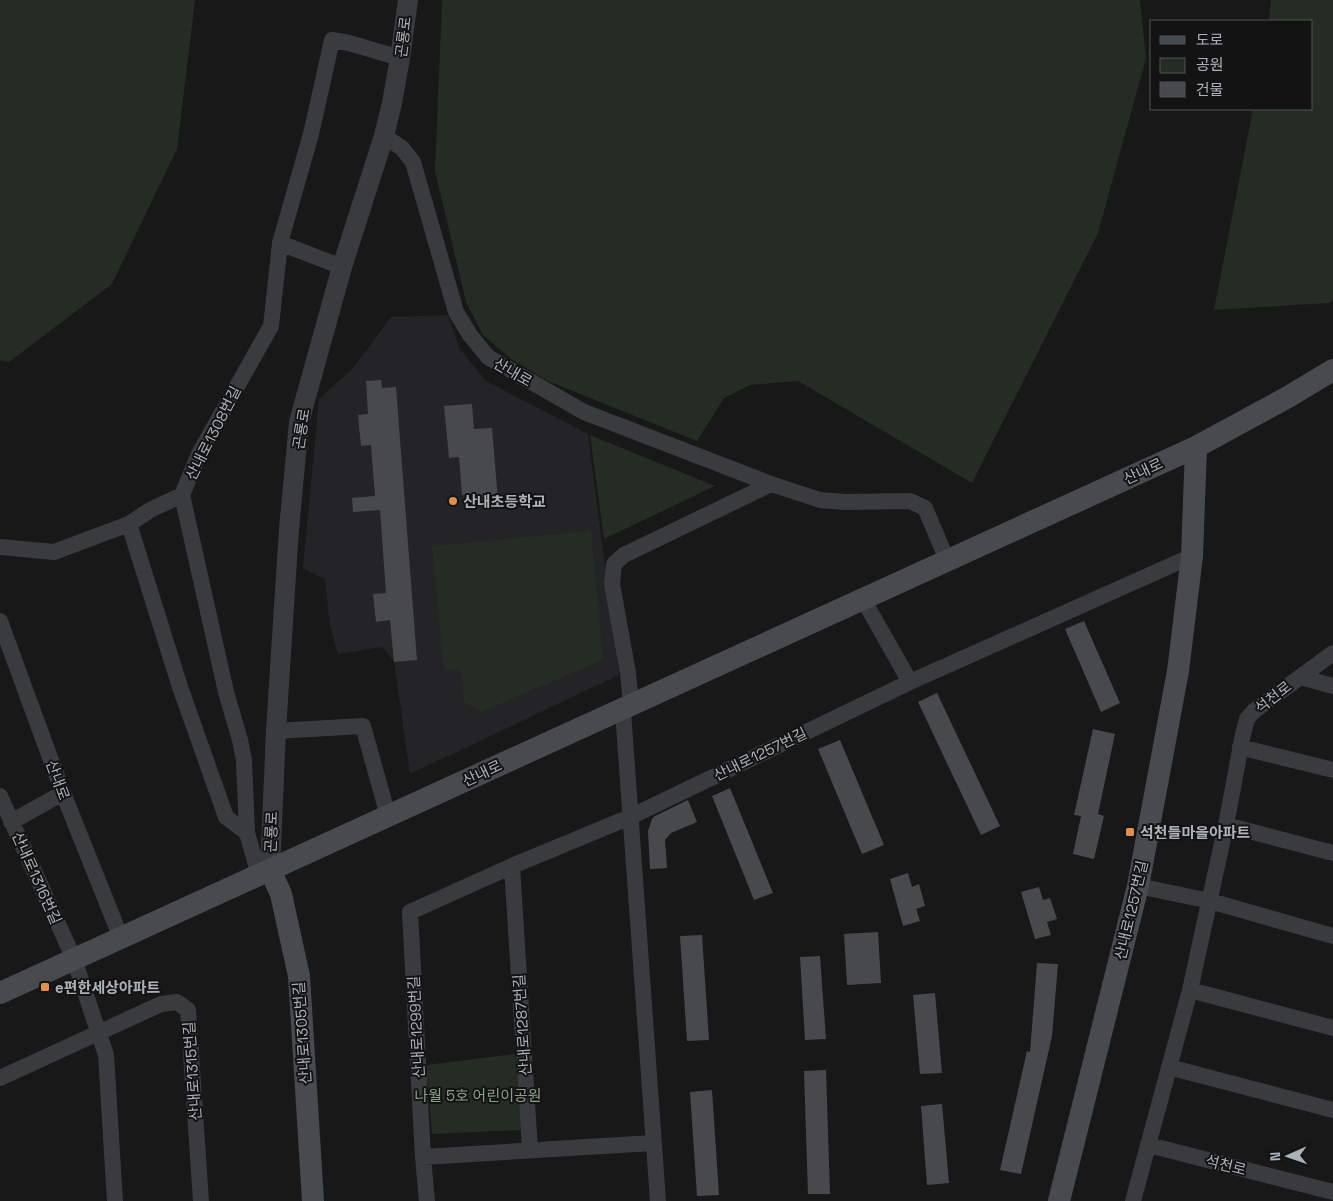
<svg xmlns="http://www.w3.org/2000/svg" width="1333" height="1201" font-family="'Space Grotesk','Noto Sans KR',sans-serif">
  <style>
    .built { fill: #242426 }
    .green { fill: #242c24 }
    .building { fill: #47494c }
    .lines { fill: none; stroke-linecap: round; stroke-linejoin: round }
    .minor { stroke: #393b3e; stroke-width: 16 }
    .tertiary { stroke: #393b3e; stroke-width: 20 }
    .secondary { stroke: #474a4e; stroke-width: 22 }
    .poi-dot { fill: #e29047; stroke: #131314; stroke-width: 2 }
    .labels { text-anchor: middle; dominant-baseline: central; stroke-width: 4; stroke-linejoin: round; paint-order: stroke }
    .street-label { font-size: 15px; fill: #abb2b8; stroke: #131314 }
    .poi-label { font-size: 15px; font-weight: bold; fill: #abb2b8; stroke: #131314; text-anchor: start }
    .park-label { font-size: 15px; fill: #88a184; stroke: #131314 }
  </style>
  <rect width="100%" height="100%" fill="#181819"/>
  <!-- built -->
  <path class="built" d="M448,315L459,348L486,381L588,434L619,675L410,774L394,661L382,647L338,654L330,626L325,579L303,568L319,399L354,367L391,317Z"/>
  <!-- green -->
  <path class="green" d="M0,0H195L177,149L112,284L9,362L0,360Z
    M442,0H1140L1146,58L1098,233L972,483L798,381L750,385L724,398L697,441L548,381L511,359L483,335L466,302L435,171Z
    M1271,0H1333V299L1329,303L1214,310L1253,109H1312V21H1269Z
    M590,435L715,486L604,539Z
    M591,531L603,660L481,712L464,702L461,669L444,670L432,546Z
    M515,1054L521,1130L432,1134L426,1065Z"/>
  <!-- building -->
  <path class="building" d="M381,380L382,388L396,387L417,660L394,662L390,620L376,622L373,594L386,593L380,510L353,512L352,498L375,496L371,445L361,446L358,415L368,414L366,381Z
    M472,404L474,429L492,428L498,500L472,502L471,494L462,495L459,457L449,458L444,406Z
    M1084,621L1120,703L1101,712L1065,629Z
    M937,693L1000,826L981,835L918,702Z
    M1093,729L1115,734L1098,814L1104,816L1094,859L1073,854L1081,816L1074,815Z
    M840,740L884,845L862,854L818,749Z
    M730,788L773,893L754,900L712,796Z
    M688,800L697,822L671,833L665,840L667,868L650,869L648,831L652,819L655,816Z
    M908,873L912,887L919,884L925,906L916,909L920,921L903,926L890,879Z
    M1039,887L1043,900L1050,898L1057,919L1047,922L1051,935L1035,939L1021,892Z
    M878,932L881,983L847,985L844,934Z
    M702,935L709,1040L687,1041L680,936Z
    M820,956L826,1039L805,1040L800,957Z
    M1037,963L1058,964L1052,1036L1021,1174L1000,1170L1027,1051L1030,1052Z
    M935,993L942,1073L920,1074L913,995Z
    M826,1070L830,1194H808L804,1071Z
    M712,1090L719,1195L697,1196L690,1092Z
    M942,1104L949,1183L927,1185L921,1106Z"/>
  <g class="lines">
    <!-- minor -->
    <path class="minor" d="M384,136L402,148L413,162L456,312L470,335L488,357L584,412L771,484L820,500L845,502L910,501L925,508L947,560
      M280,243L342,267
      M129,524L180,687L226,817L247,833
      M0,547L54,552L129,524L150,510L182,495
      M863,599L910,682
      M0,621L63,793L121,938
      M1300,677L1333,686
      M276,731L363,726L388,816
      M1240,747L1333,770
      M0,796L74,959L106,1055L115,1201
      M11,822L63,793
      M1226,825L1333,853
      M512,866L530,1150
      M259,875L247,833L244,760L240,740L226,692L182,495L199,454L271,326L280,243L311,134L332,40L349,43L400,58
      M1138,886L1210,901L1333,936
      M1190,990L1333,1028
      M1169,1067L1333,1110
      M0,1078L161,1004L177,1002L188,1010L201,1201
      M1149,1145L1333,1192
      M423,1157L653,1143
      M427,1201L423,1157L410,912L512,866L630,817L910,682L1192,556
      M658,1201L623,711L631,705L628,673L612,584L614,564L624,555L771,484
      M1133,1201L1190,990L1226,825L1243,734L1247,719L1254,711L1333,653"/>
    <!-- tertiary -->
    <path class="tertiary" d="M270,870L276,731L289,529L299,422L342,267L384,136L392,103L400,58L408,0"/>
    <!-- secondary -->
    <path class="secondary" d="M270,870L281,894L299,976L313,1201
      M0,993L1196,447L1288,397L1333,370
      M1059,1201L1138,886L1178,671L1192,556L1196,447"/>
  </g>
  <!-- markers -->
  <g class="poi-dot">
    <circle cx="453" cy="501" r="5"/>
    <rect x="1125" y="827" width="10" height="10" rx="2.5"/>
    <rect x="40" y="982" width="10" height="10" rx="2.5"/>
  </g>
  <g class="labels">
    <!-- street labels -->
    <g class="street-label">
      <text transform="translate(403 37) rotate(-83)">곤룡로</text>
      <text transform="translate(513 372) rotate(30)">산내로</text>
      <text transform="translate(301 429) rotate(-81)">곤룡로</text>
      <text transform="translate(213 433) rotate(-63)">산내로1308번길</text>
      <text transform="translate(1143 471) rotate(-25)">산내로</text>
      <text transform="translate(1273 697) rotate(-38)">석천로</text>
      <text transform="translate(760 754) rotate(-26)">산내로1257번길</text>
      <text transform="translate(482 773) rotate(-25)">산내로</text>
      <text transform="translate(58 780) rotate(70)">산내로</text>
      <text transform="translate(271 832) rotate(-88)">곤룡로</text>
      <text transform="translate(37 878) rotate(66)">산내로1316번길</text>
      <text transform="translate(1131 910) rotate(-77)">산내로1257번길</text>
      <text transform="translate(522 1025) rotate(-94)">산내로1287번길</text>
      <text transform="translate(416 1027) rotate(-93)">산내로1299번길</text>
      <text transform="translate(302 1033) rotate(-94)">산내로1305번길</text>
      <text transform="translate(192 1071) rotate(-94)">산내로1315번길</text>
      <text transform="translate(1226 1165) rotate(14)">석천로</text>
    </g>
    <!-- poi labels -->
    <g class="poi-label">
      <text x="463" y="501">산내초등학교</text>
      <text x="1140" y="832">석천들마을아파트</text>
      <text x="55" y="987">e편한세상아파트</text>
    </g>
    <!-- park labels -->
    <g class="park-label">
      <text x="478" y="1095">나월 5호 어린이공원</text>
    </g>
  </g>
  <!-- legend -->
  <rect x="1150" y="20" width="162" height="90" fill="#131314" stroke="#505356"/>
  <rect x="1160" y="36" width="25" height="8" fill="#474a4e" stroke="#505356"/>
  <text x="1196" y="45" font-size="15" fill="#abb2b8">도로</text>
  <rect x="1160" y="58" width="25" height="15" fill="#242c24" stroke="#505356"/>
  <text x="1196" y="70" font-size="15" fill="#abb2b8">공원</text>
  <rect x="1160" y="82" width="25" height="15" fill="#47494c" stroke="#505356"/>
  <text x="1196" y="95" font-size="15" fill="#abb2b8">건물</text>
  <!-- north arrow -->
  <g transform="translate(1288 1156) rotate(268)" stroke="#131314" stroke-width="4" paint-order="stroke">
  <path d="M0-4L9 19L0 12L-9 19Z" fill="#abb2b8"/>
  <text y="-8" font-size="14" font-weight="bold" text-anchor="middle" fill="#abb2b8">N</text>
  </g>
</svg>
